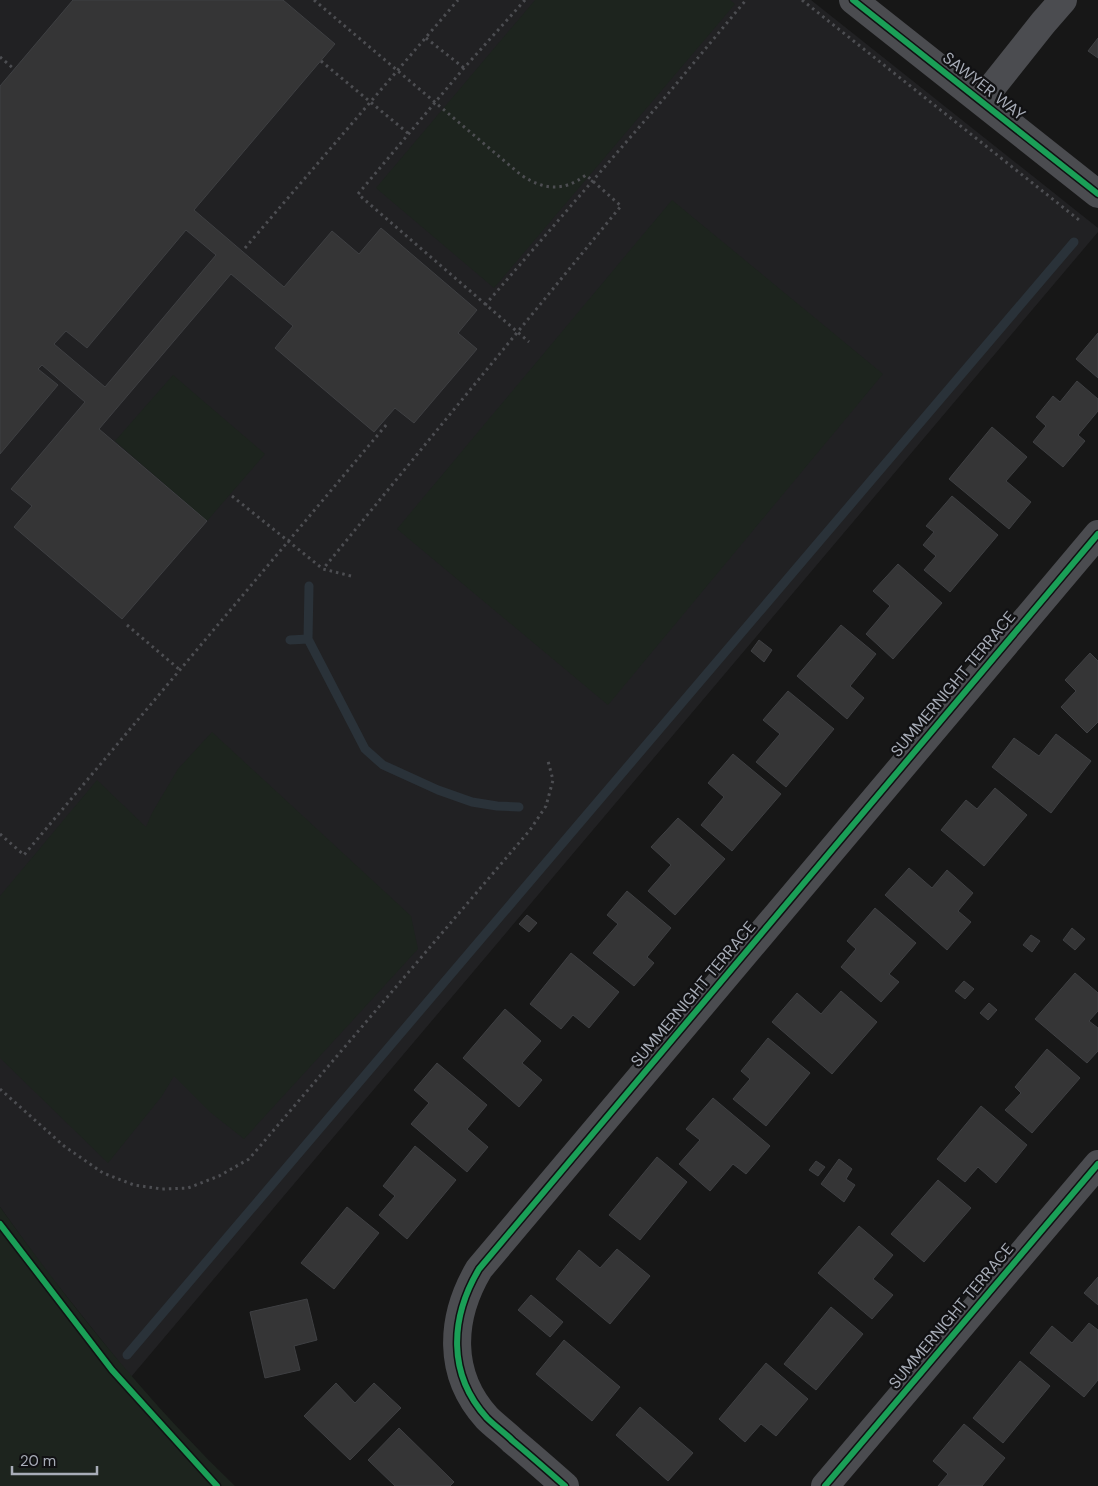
<svg xmlns="http://www.w3.org/2000/svg" width="1098" height="1486" font-family="'DM Sans',sans-serif">
  <style>
    .built { fill: #212123 }
    .green { fill: #1d241e }
    .lines { fill: none; stroke-linecap: round; stroke-linejoin: round }
    .stream { stroke: #2a3239; stroke-width: 9 }
    .building { fill: #353536; stroke: #3f4043; fill-rule: evenodd }
    .path { stroke: #4d4e52; stroke-width: 3; stroke-dasharray: 2.5 4; stroke-linecap: butt }
    .minor { stroke: #4b4c50; stroke-width: 28 }
    .cycleway-casing { stroke: #111113; stroke-width: 9 }
    .cycleway { stroke: #1a9f57; stroke-width: 6 }
    .labels { text-anchor: middle; dominant-baseline: central; stroke-width: 4.5; stroke-linejoin: round; paint-order: stroke }
    .street-label { font-size: 16px; fill: #a8adb8; stroke: #111113 }
  </style>
  <rect width="100%" height="100%" fill="#171717"/>
  <!-- built -->
  <path class="built" d="M0,0H811L1098,228V232L131,1377L43,1267L0,1207Z"/>
  <!-- green -->
  <path class="green" d="M535,0H730L735,4L494,288L376,188Z
    M672,200L883,374L608,705L397,529Z
    M173,375L265,454L207,521L115,441Z
    M212,732L411,916L418,949L244,1139L210,1112L174,1076L162,1096L108,1163L0,1058V896L97,780L146,827L152,813L178,769Z
    M0,1207C71,1306 147,1401 235,1486H0Z"/>
  <g class="lines">
    <!-- stream -->
    <path class="stream" d="M309,586L308,639L365,749L383,765L438,790L472,802L497,806L519,807
      M290,640L308,639
      M127,1355L1074,242"/>
  </g>
  <!-- building -->
  <path class="building" d="M73,0H283L335,44L194,210L284,287L332,231L359,254L381,228L477,310L458,333L477,349L414,423L395,408L374,432L275,348L293,326L231,274L99,429L207,521L122,619L14,527L32,506L11,489L85,402L42,365L38,369L58,385L0,454V86ZM186,230L216,255L105,387L54,344L66,331L87,348Z
    M1098,38V58L1088,51Z
    M1098,333V378L1076,359Z
    M1077,381L1098,399V411L1078,435L1085,441L1063,467L1033,442L1046,426L1036,417L1053,396L1060,402Z
    M992,427L1027,457L1006,481L1031,502L1009,529L949,479Z
    M952,496L998,535L950,592L924,570L936,556L923,545L934,532L926,526Z
    M898,564L942,603L893,659L866,634L890,606L873,591Z
    M841,625L876,654L850,686L864,698L847,719L797,676Z
    M759,640L772,650L764,662L751,651Z
    M1090,653L1098,661V722L1087,733L1061,707L1076,691L1065,680Z
    M788,691L834,729L786,787L756,762L780,734L763,720Z
    M1056,734L1091,761L1051,813L992,767L1014,738L1039,756Z
    M733,754L781,794L732,851L701,825L724,797L708,783Z
    M995,788L1027,815L984,866L941,830L966,800L977,809Z
    M678,818L725,859L675,915L648,891L671,865L651,847Z
    M909,868L932,888L947,870L973,893L958,911L971,922L947,950L885,895Z
    M627,891L671,928L647,957L654,963L634,986L593,953L618,924L607,915Z
    M875,908L916,943L889,974L899,982L881,1002L841,967L856,949L847,941Z
    M527,915L537,923L529,932L519,924Z
    M1072,928L1085,939L1075,950L1063,940Z
    M1031,935L1040,941L1032,952L1023,945Z
    M571,953L619,992L589,1028L573,1015L561,1029L530,1004Z
    M1075,973L1098,993V1011L1089,1021L1098,1028V1051L1087,1063L1035,1019Z
    M964,981L974,989L965,999L955,991Z
    M841,991L877,1022L832,1074L772,1022L797,993L821,1014Z
    M989,1003L997,1010L988,1020L980,1013Z
    M505,1009L541,1041L522,1063L542,1080L519,1107L463,1058Z
    M768,1038L810,1073L766,1126L733,1099L750,1079L741,1071Z
    M1047,1049L1080,1078L1032,1133L1005,1110L1021,1093L1015,1087Z
    M437,1063L487,1105L467,1129L488,1147L467,1172L411,1124L429,1103L414,1090Z
    M713,1098L770,1146L746,1174L733,1164L710,1191L679,1164L700,1140L686,1129Z
    M981,1106L1027,1145L996,1183L978,1167L965,1182L937,1159Z
    M415,1146L456,1180L407,1239L379,1215L395,1196L383,1186Z
    M657,1157L687,1182L640,1240L609,1215Z
    M839,1159L852,1169L846,1179L855,1185L844,1202L821,1184Z
    M816,1161L825,1167L818,1176L809,1170Z
    M938,1180L971,1208L924,1262L891,1234Z
    M347,1207L379,1233L334,1289L301,1263Z
    M859,1226L893,1255L873,1279L893,1295L872,1319L818,1273Z
    M617,1249L650,1276L610,1324L556,1279L579,1250L600,1268Z
    M1098,1277V1305L1084,1293Z
    M531,1295L563,1322L550,1337L518,1310Z
    M307,1299L317,1340L294,1346L300,1370L265,1378L250,1312Z
    M831,1307L863,1334L816,1390L784,1364Z
    M1089,1323L1098,1330V1380L1084,1397L1030,1353L1052,1326L1072,1343Z
    M564,1340L620,1387L592,1421L536,1374Z
    M1020,1361L1050,1386L1003,1443L973,1418Z
    M766,1363L808,1399L776,1436L761,1424L745,1442L719,1419Z
    M336,1383L355,1403L374,1383L401,1408L350,1460L304,1416Z
    M640,1407L693,1453L668,1481L616,1435Z
    M964,1424L1005,1458L982,1486H938L948,1474L933,1461Z
    M399,1428L454,1482L450,1486H395L368,1460Z"/>
  <g class="lines">
    <!-- path -->
    <path class="path" d="M314,0L521,175C544,190 563,192 586,175L621,206L323,569
      M525,0L464,68L358,194L529,342
      M802,0L1079,220
      M426,38L464,68
      M0,57L14,69
      M321,61L409,134
      M245,248L458,0
      M485,305L667,95L746,0
      M232,496L323,569L351,576
      M127,625L180,670
      M0,834L24,855L387,424
      M0,1089L64,1146L103,1173L134,1185L162,1189L188,1188L219,1176L249,1159L530,830L546,806L553,780L548,761"/>
    <!-- minor -->
    <path class="minor" d="M853,0L1098,194
      M981,101L1043,23L1063,0
      M565,1486C548,1471 531,1456 513,1441C505,1433 495,1426 487,1418C447,1374 450,1318 479,1269L1098,534
      M825,1486L1098,1164"/>
    <!-- cycleway casing -->
    <g class="cycleway-casing">
      <path id="cycleway" d="M853,0L1098,194
        M0,1224L112,1370L217,1486
        M565,1486C548,1471 531,1456 513,1441C505,1433 495,1426 487,1418C447,1374 450,1318 479,1269L1098,534
        M825,1486L1098,1164"/>
    </g>
    <!-- cycleway -->
    <use href="#cycleway" class="cycleway"/>
  </g>
  <g class="labels">
    <!-- street labels -->
    <g class="street-label">
      <text transform="translate(984 86) rotate(38)">SAWYER WAY</text>
      <text transform="translate(953 684) rotate(-50)">SUMMERNIGHT TERRACE</text>
      <text transform="translate(693 994) rotate(-50)">SUMMERNIGHT TERRACE</text>
      <text transform="translate(951 1316) rotate(-50)">SUMMERNIGHT TERRACE</text>
    </g>
  </g>
  <!-- scale -->
  <path d="M12 1466v8h85v-8" fill="none" stroke="#a8adb8" stroke-width="2.5"/>
  <text x="20" y="1466" font-size="15" fill="#a8adb8" stroke="#111113" stroke-width="4" paint-order="stroke">20 m</text>
</svg>
